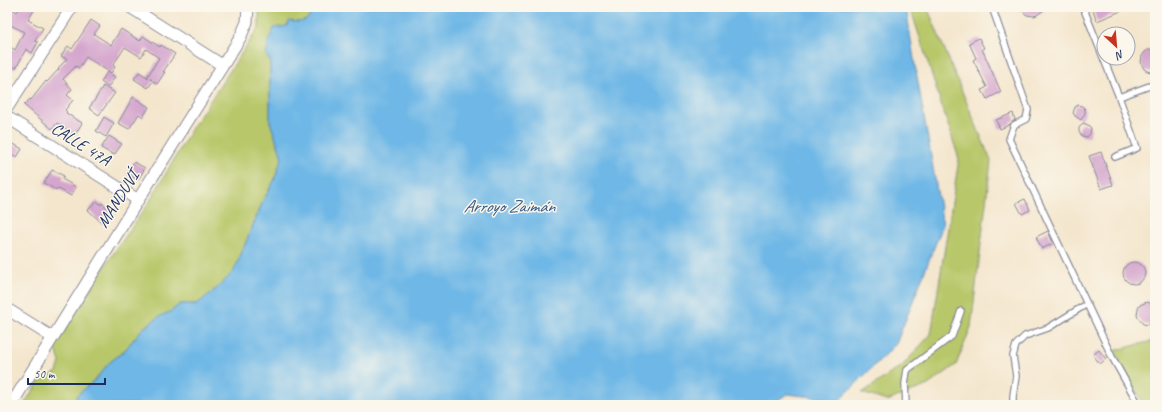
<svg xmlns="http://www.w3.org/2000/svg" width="1162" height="412" font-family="Caveat,sans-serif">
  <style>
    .green { fill: #b8c769; stroke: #6a7b64 }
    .water { fill: #6eb7e6; stroke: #4473a2 }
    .building { fill: #d4a6ce }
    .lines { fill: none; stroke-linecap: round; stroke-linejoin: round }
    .service-casing { stroke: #888a96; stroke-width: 8 }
    .minor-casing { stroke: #888a96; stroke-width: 13 }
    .service { stroke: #fff; stroke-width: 5.5 }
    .minor { stroke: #fff; stroke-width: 11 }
    .labels { text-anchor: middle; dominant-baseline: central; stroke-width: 3; stroke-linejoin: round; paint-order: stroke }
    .street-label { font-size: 17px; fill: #1b2f5e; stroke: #fbf7ec }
    .water-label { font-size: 18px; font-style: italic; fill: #345887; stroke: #fbf7ec }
  </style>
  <rect width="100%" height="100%" fill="#fbf7ec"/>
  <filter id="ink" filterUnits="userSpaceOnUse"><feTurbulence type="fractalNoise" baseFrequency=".025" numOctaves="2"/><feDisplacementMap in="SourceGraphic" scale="8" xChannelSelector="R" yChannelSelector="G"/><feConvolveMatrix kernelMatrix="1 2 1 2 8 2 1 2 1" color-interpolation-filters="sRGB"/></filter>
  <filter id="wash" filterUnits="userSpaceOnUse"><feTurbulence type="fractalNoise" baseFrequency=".012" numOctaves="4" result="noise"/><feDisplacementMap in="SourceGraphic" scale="16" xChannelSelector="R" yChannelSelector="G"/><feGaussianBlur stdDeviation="0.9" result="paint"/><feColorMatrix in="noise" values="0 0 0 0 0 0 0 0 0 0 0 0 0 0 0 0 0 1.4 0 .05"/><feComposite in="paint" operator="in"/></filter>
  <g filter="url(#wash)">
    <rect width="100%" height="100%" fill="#f4e6cd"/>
    <!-- green -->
    <path class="green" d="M259,7H313C310,22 303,23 289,22L266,55L270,61V122L282,157L274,181L263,201L234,271L216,289L197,304H180L170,312L160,316L142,329L124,351L109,363L95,380L77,395L75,405H25L24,404L39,382L57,372L60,362L55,346L100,273L150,201L192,128L259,27Z
      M910,7H927L991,161L971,327L956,365L928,385L887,401L862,393L903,365L931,334L959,159Z
      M1155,340V405H1144L1114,351Z"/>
    <!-- water -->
    <path class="water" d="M313,7H906L914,59L943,225L896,344L840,400L787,394L770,405H75L77,395L95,380L109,363L124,351L142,329L160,316L170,312L180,304H197L216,289L234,271L263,201L274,181L282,157L270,122V61L266,55L269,40L274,28L287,26L289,21C303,23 310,22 313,7Z"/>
    <g id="blocks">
      <!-- building -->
      <path class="building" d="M20,7H36L28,20L43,28L35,41L38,42L32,53L26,49L16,68L14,67L7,80V45L15,50L24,32L7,23V15L11,8L17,12Z
        M1017,7H1048L1037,15L1034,16L1027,15Z
        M1092,7H1131L1097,21Z
        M91,20L100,26L94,34L111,45L121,29L140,41L143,36L160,47L161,45L175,54L163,72H165L157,84L153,81L148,88L134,79L139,72L152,80L147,77L159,58L146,49L141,57L125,47L113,65L115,67L111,73L86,57L79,68L76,66L63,79L72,89L67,95L73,100L65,110L67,112L66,113L82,123L75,135L57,123L52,129L24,105L30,99L31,100L46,81L47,82L59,69L58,68L67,59L61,56L68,46L72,49Z
        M979,38L984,48L982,49L1001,92L987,99L982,90L987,87L973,60L976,58L969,43Z
        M1155,49V73L1147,71L1144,69L1141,62L1142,56L1145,52L1148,50Z
        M107,72L115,77L108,87L101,82Z
        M103,86L115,93L99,115L89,108L96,98Z
        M133,97L149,107L143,117L139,114L129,129L118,123Z
        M1078,105L1082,106L1085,109V113L1081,120L1075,116L1073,113L1075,107Z
        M1013,113L1015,120L1012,122L1009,125L1000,129L996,120Z
        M104,117L114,123L106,137L96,131Z
        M1083,123L1088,125L1091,128L1090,134L1087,137L1082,136L1079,132V128Z
        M109,136L122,144L114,155L101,148Z
        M7,140L22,149L17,157L7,152Z
        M1101,152L1113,185L1101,189L1089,156Z
        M134,162L145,168L138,180L127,174Z
        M52,170L64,176L62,179L76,187L71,196L57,188L56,190L44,183Z
        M1025,199L1030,210L1022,214L1016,203Z
        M97,201L101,205L102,203L112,212L102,223L88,210Z
        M1048,231L1053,243L1042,249L1036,237Z
        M1123 273a11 11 0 1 1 22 0a11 11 0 1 1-22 0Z
        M1147,302L1155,305V322L1150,325L1143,324L1138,318L1137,315L1138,308L1140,305Z
        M1099,350L1106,359L1100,364L1093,355Z"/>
    </g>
  </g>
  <g filter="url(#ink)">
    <use href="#blocks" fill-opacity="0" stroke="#888a96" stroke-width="1"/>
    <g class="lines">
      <!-- service casing -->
      <g class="service-casing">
        <path id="service" d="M992,7L1028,110L1026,119L1014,125L1009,139L1112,357L1139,405
          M1083,7L1119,97L1137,148L1115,157
          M1119,97L1155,84
          M906,405L905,384L907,370L952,336L961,311
          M1013,405V396L1016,376L1013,356L1016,345L1025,336L1048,328L1087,304"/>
      </g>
      <!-- minor casing -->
      <g class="minor-casing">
        <path id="minor" d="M130,7L222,65
          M7,108L72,7
          M7,117L138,200
          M7,309L52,337
          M11,405L138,200L240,38L247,22L248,7"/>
      </g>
      <!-- service -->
      <use href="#service" class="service"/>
      <!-- minor -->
      <use href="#minor" class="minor"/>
    </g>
  </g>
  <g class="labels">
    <!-- street labels -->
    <g class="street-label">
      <text transform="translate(81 144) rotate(32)">CALLE 47A</text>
      <text transform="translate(118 199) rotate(-58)">MANDUVÍ</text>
    </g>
    <!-- water labels -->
    <g class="water-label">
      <text x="509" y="206">Arroyo Zaimán</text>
    </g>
  </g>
  <!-- margin -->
  <rect width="1162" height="412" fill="none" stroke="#fbf7ec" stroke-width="24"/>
  <!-- north arrow -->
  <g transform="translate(1116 46) rotate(154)"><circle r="19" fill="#fbf7ec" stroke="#a1a7b3"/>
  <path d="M0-3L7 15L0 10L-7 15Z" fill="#c8321e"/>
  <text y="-6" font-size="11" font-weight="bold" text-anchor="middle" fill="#1b2f5e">N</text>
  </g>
  <!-- scale -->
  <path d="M28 378v6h77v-6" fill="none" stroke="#1b2f5e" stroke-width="2"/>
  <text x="34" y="378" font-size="12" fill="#1b2f5e" stroke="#fbf7ec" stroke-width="3" paint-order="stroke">50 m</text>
</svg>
